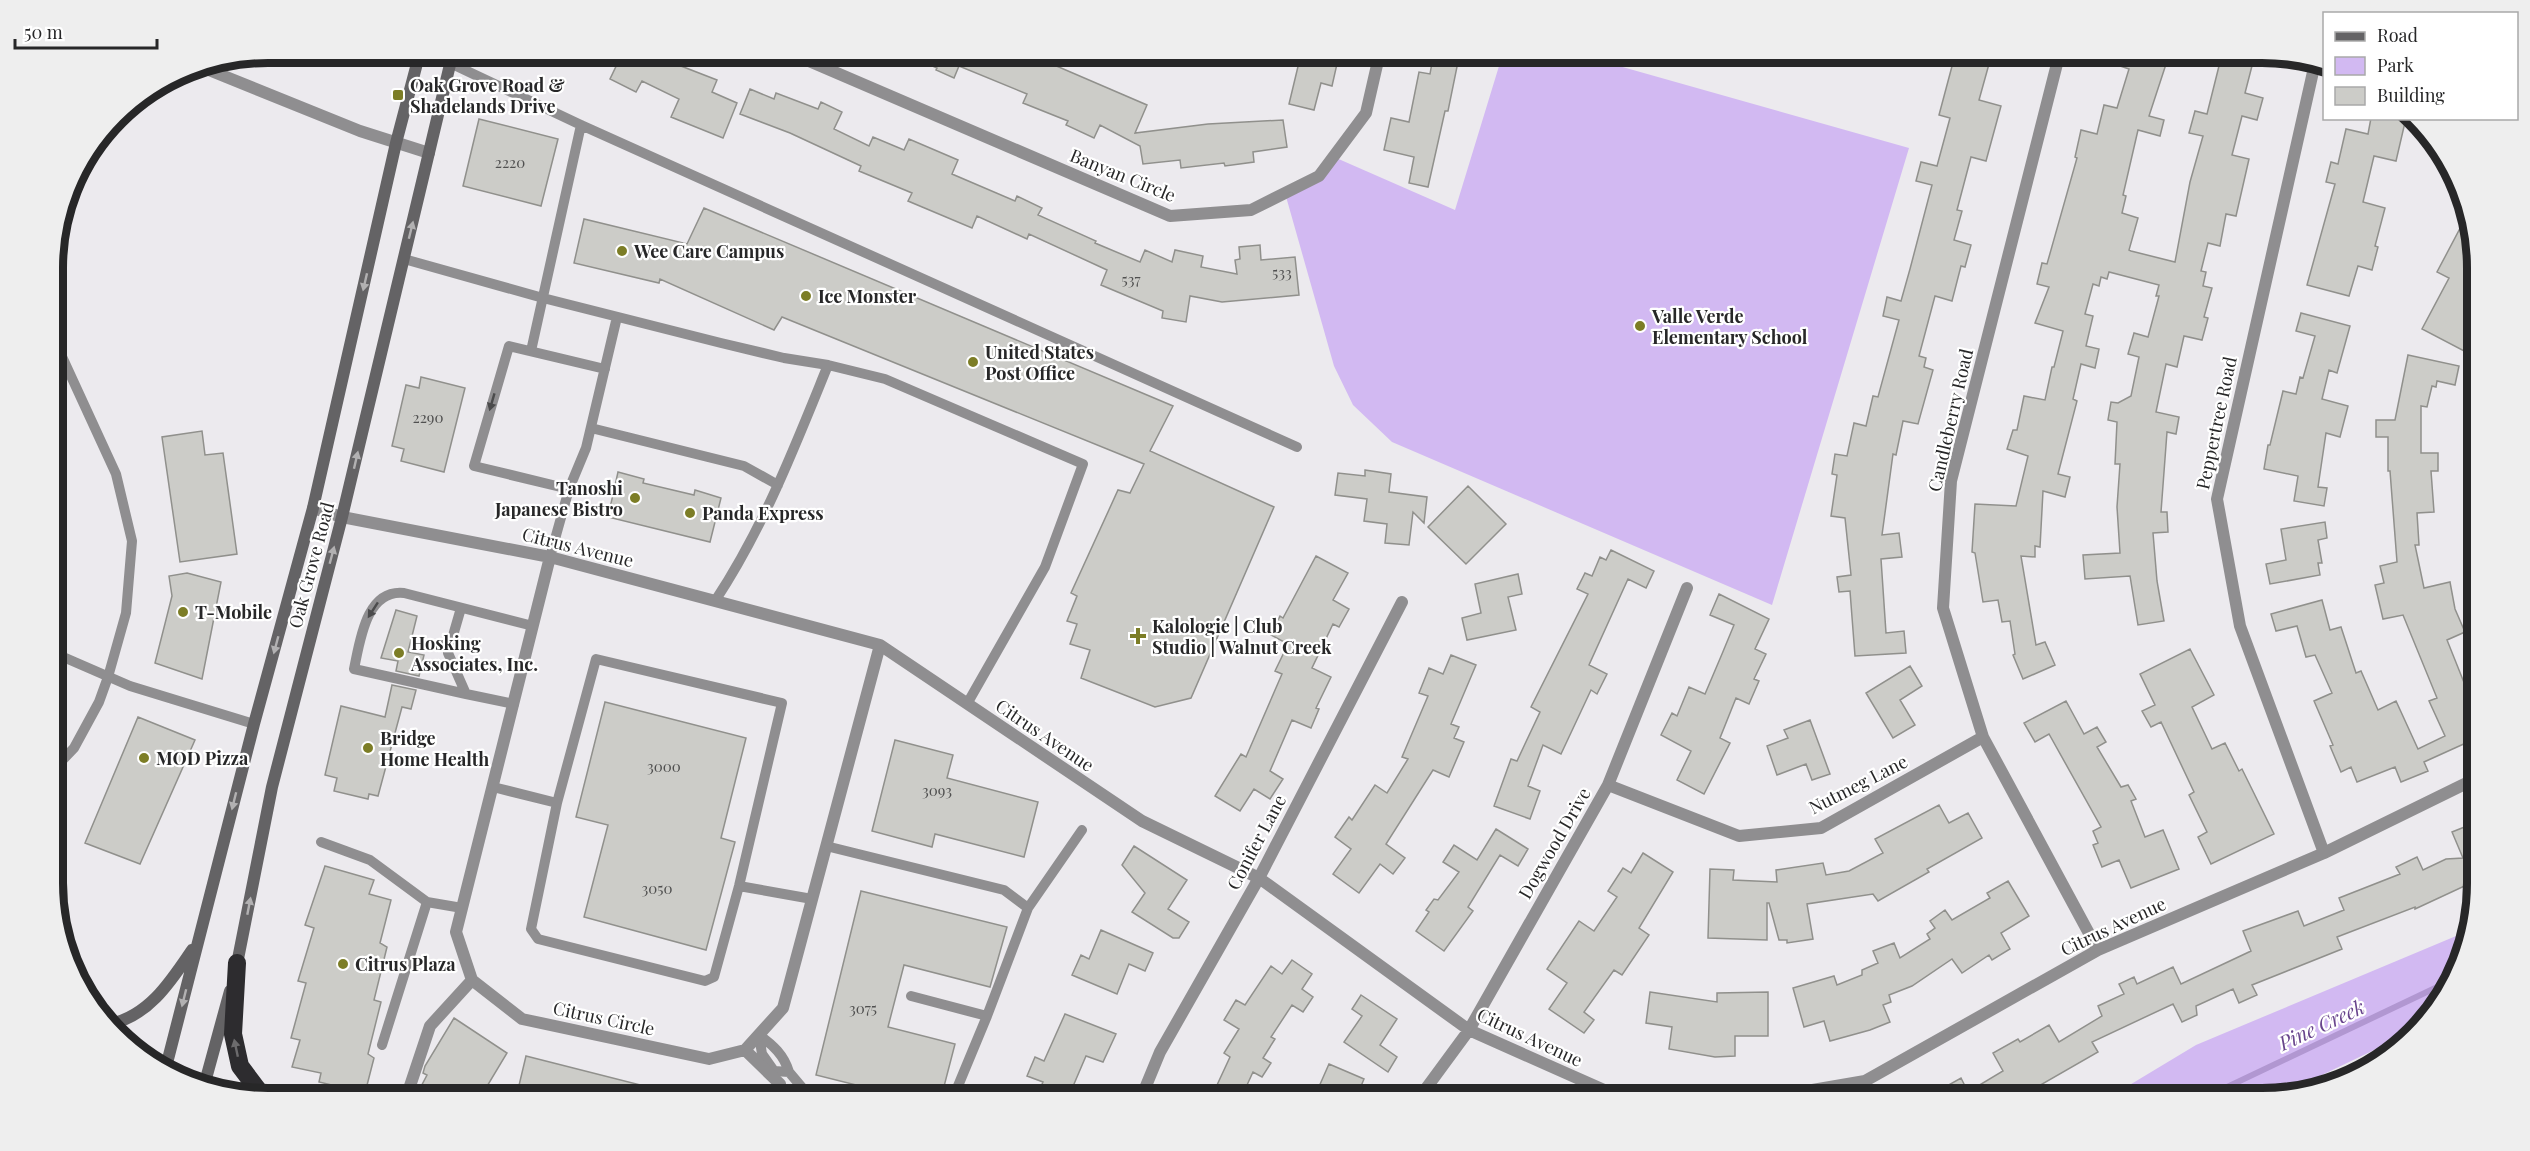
<svg xmlns="http://www.w3.org/2000/svg" width="2530" height="1151" font-family="'Playfair Display',serif">
  <style>
    .green { fill: #d2b9f2 }
    .lines { fill: none; stroke-linecap: round; stroke-linejoin: round }
    .stream { stroke: #b197d1; stroke-width: 6 }
    .building { fill: #ccccc8; stroke: #90908c; stroke-width: 1.5 }
    .lane { stroke: #8f8e90; stroke-width: 10 }
    .street { stroke: #8f8e90; stroke-width: 12 }
    .secondary { stroke: #646365; stroke-width: 12 }
    .highway { stroke: #2d2c2f; stroke-width: 18 }
    .oneway { fill: #b2b1b2 }
    .oneway2 { fill: #4b4b4c }
    .oneway3 { fill: #6c6b6d }
    .poi-dot { fill: #7c7d26; stroke: #fff; stroke-width: 2 }
    .labels { text-anchor: middle; dominant-baseline: central; stroke-width: 4.5; stroke-linejoin: round; paint-order: stroke }
    .number-label { font-size: 15px; fill: #505050 }
    .poi-label { font-size: 18px; font-weight: bold; fill: #272728; stroke: #fff; text-anchor: start }
    .street-label { font-size: 18px; fill: #272728; stroke: #fff }
    .water-label { font-size: 20px; font-style: italic; fill: #68448c; stroke: #fff }
    .rim { fill: none; stroke: #272728; stroke-width: 8 }
  </style>
  <rect width="100%" height="100%" fill="#eceaee"/>
  <!-- green -->
  <path class="green" d="M1503,53H1573L1909,148L1772,605L1392,442L1353,405L1334,366L1285,193L1319,176L1334,157L1455,210Z
    M1634,53H1682L1679,65Z
    M2468,931L2461,966L2422,1027L2274,1098H2108L2196,1045Z"/>
  <g class="lines">
    <!-- stream -->
    <path class="stream" d="M2204,1098L2452,980"/>
  </g>
  <!-- building -->
  <path class="building" d="M623,52H677L686,57L681,66L717,80L712,92L737,103L723,138L671,117L679,99L642,81L636,92L610,79Z
    M901,52H1024L1147,105L1135,133L1208,124L1283,120L1287,147L1253,152L1254,162L1225,166L1224,163L1181,168L1180,160L1143,164L1140,146L1100,125L1094,138L1066,125L1068,121L1023,103L1027,94L959,66L954,78L936,70L937,68Z
    M1317,52L1339,55L1332,86L1321,83L1314,110L1289,104L1301,54L1316,57Z
    M1434,52H1460L1448,111H1445L1428,187L1409,183L1414,157L1384,150L1391,118L1409,122L1419,72L1430,74Z
    M2089,52H2170L2149,116L2164,120L2160,136L2138,130L2123,195L2126,196L2122,213L2138,218L2129,250L2131,251L2175,262L2190,182L2203,136L2189,133L2195,111L2207,114L2222,54L2253,62L2245,93L2263,98L2257,120L2242,116L2232,155L2249,159L2236,216L2226,214L2220,246L2208,243L2201,271L2206,272L2203,286L2212,288L2204,317L2208,318L2202,340L2184,336L2177,367L2166,364L2156,412L2179,417L2176,434L2167,432L2161,512H2167L2168,532L2153,533L2157,581L2164,621L2138,625L2130,576L2085,579L2083,555L2120,553L2117,507L2120,464H2115L2117,422L2108,420L2111,402L2118,403L2131,396L2139,357L2128,354L2134,333L2148,337L2159,296H2156L2159,285L2109,272L2107,279L2101,277L2099,286L2093,284L2085,314L2093,316L2086,346L2099,349L2095,368L2081,364L2073,399L2077,401L2058,474L2070,477L2065,497L2043,491L2040,547L2035,546V557L2021,556L2036,645L2045,642L2055,665L2023,679L2013,655L2015,654L2010,621L2002,622L1998,600L1983,602L1975,553L1972,552L1975,504L2016,506L2028,456L2007,449L2013,430H2017L2024,396L2045,400L2052,367H2054L2063,331L2035,323L2049,287L2037,284L2042,263L2047,264L2077,158L2075,157L2081,130L2097,134L2104,105L2117,108L2129,69L2088,55Z
    M1955,55L1989,64L1979,100L2001,106L1986,161L1971,157L1957,210L1962,211L1954,240L1971,245L1965,267L1961,266L1952,301L1935,296L1919,356L1926,358L1924,367L1933,370L1918,424L1903,421L1896,455L1893,454L1882,535L1899,533L1902,557L1881,559L1886,633L1904,631L1906,653L1855,656L1850,591L1839,592L1837,577L1851,575L1845,518L1831,516L1837,475L1832,474L1835,454L1847,456L1854,423L1866,426L1873,396L1878,397L1899,320L1883,316L1887,297L1901,301L1910,269L1932,185L1916,181L1921,162L1937,166L1950,118L1939,115Z
    M750,89L774,99L776,93L818,109L821,102L842,112L834,129L869,146L873,137L904,150L909,139L958,160L952,174L1015,201L1017,196L1042,208L1038,215L1096,241L1095,243L1140,262L1145,250L1172,262L1175,250L1203,256L1201,267L1237,274L1235,260L1240,259L1239,247L1260,245L1261,260L1295,257L1299,295L1222,302L1190,296L1186,322L1162,318L1163,311L1101,285L1107,270L1029,234L1027,239L977,216L972,228L908,201L912,193L859,171L861,166L790,133L740,114Z
    M2371,118H2406L2396,161L2374,156L2363,202L2385,208L2375,246L2378,247L2372,270L2358,266L2349,296L2307,285L2335,184L2326,182L2331,162L2338,164L2346,129L2368,134Z
    M479,119L558,139L541,206L463,186Z
    M704,208L1173,406L1150,451L1274,507L1191,698L1155,707L1081,678L1090,650L1070,644L1077,624L1067,621L1077,596L1071,593L1118,490L1130,493L1144,464L782,317L774,330L660,279L659,283L574,263L584,219L687,244Z
    M2466,217L2476,240V332L2466,352L2422,329L2449,278L2437,272Z
    M2301,313L2350,326L2337,373L2329,370L2322,399L2348,406L2340,437L2326,433L2318,487L2327,488L2324,506L2294,501L2298,476L2264,469L2268,445H2270L2283,391L2296,394L2300,377L2303,378L2315,336L2296,331Z
    M2408,355L2459,366L2455,385L2437,381L2436,387L2432,386L2427,407L2421,406V453H2438V471H2431L2434,512L2417,513L2419,545H2415L2424,588L2450,582L2455,609L2465,632L2447,640L2465,685L2477,679V705L2467,710L2477,731V738L2424,762L2428,771L2401,782L2395,767L2357,782L2351,767L2341,772L2330,746L2333,745L2314,701L2332,693L2315,655L2306,657L2297,626L2276,631L2271,614L2322,600L2330,630L2341,627L2356,673L2361,671L2378,710L2396,701L2418,749L2445,736L2429,701L2437,698L2403,615L2383,619L2375,585L2384,583L2380,566L2397,562L2390,471H2388V437H2376V420H2395Z
    M421,377L465,388L444,472L401,461L404,449L392,446L406,385L419,388Z
    M202,431L205,455L223,453L237,554L180,562L162,437Z
    M1365,470L1391,474L1389,492L1427,497L1424,523L1413,512L1409,545L1385,543L1387,524L1364,521L1367,499L1335,495L1338,473L1365,476Z
    M618,472L644,479L643,483L694,495L695,490L721,498L710,542L608,517Z
    M1468,486L1506,524L1466,564L1428,527Z
    M2325,522L2327,538L2318,540L2322,563H2318L2320,575L2270,584L2266,564L2286,560L2281,529Z
    M1611,550L1654,571L1646,588L1628,579L1589,665L1607,674L1597,694L1591,690L1561,754L1543,745L1528,786L1540,791L1530,819L1494,806L1511,759L1517,761L1540,712L1531,707L1588,594L1577,589L1585,573L1592,576L1600,557L1606,560Z
    M1316,556L1348,573L1333,600L1349,609L1339,627L1333,624L1312,668L1331,677L1316,708L1319,709L1311,728L1292,720L1270,771L1283,779L1270,799L1254,789L1240,811L1215,796L1241,754L1246,757L1282,674L1275,671L1288,644L1271,635L1280,616L1283,618Z
    M187,573L221,582L202,679L155,663L172,596L169,576Z
    M1518,574L1522,594L1508,597L1516,630L1467,640L1462,618L1481,613L1475,584Z
    M1719,594L1769,619L1755,649L1766,654L1754,679L1759,681L1749,704L1736,698L1720,738L1730,743L1704,794L1677,780L1691,751L1661,735L1672,713L1677,716L1689,687L1705,694L1722,654L1734,625L1710,615Z
    M396,610L417,616L408,652L424,655L419,676L396,671L398,661L381,658Z
    M2190,649L2214,695L2192,707L2212,749L2225,743L2239,771L2242,769L2274,834L2211,864L2198,837L2207,832L2189,795L2194,792L2161,722L2151,727L2142,711L2155,705L2140,674Z
    M1451,655L1476,665L1451,724L1459,727L1454,738L1464,742L1449,777L1433,770L1386,844L1405,858L1393,874L1380,864L1359,893L1333,874L1351,849L1335,837L1349,817L1352,820L1375,785L1387,793L1408,759L1402,757L1428,696L1419,693L1429,668L1443,674Z
    M1910,666L1922,686L1900,700L1915,725L1893,738L1866,693Z
    M392,685L416,690L411,709L402,707L378,796L369,794L368,799L334,791L337,778L325,775L341,706L385,717Z
    M2066,701L2084,734L2097,727L2106,742L2097,747L2121,787L2128,785L2136,799L2131,801L2145,837L2163,830L2179,869L2131,888L2119,860L2102,867L2093,845L2098,843L2093,831L2101,827L2049,734L2035,742L2024,723Z
    M605,702L746,738L721,838L735,842L706,950L584,917L608,825L576,817Z
    M138,717L195,740L140,864L85,843Z
    M1810,720L1830,774L1812,780L1806,764L1777,775L1767,746L1788,738L1784,730Z
    M895,740L953,755L947,778L1038,802L1024,857L935,834L932,847L872,831Z
    M1939,805L1949,823L1968,813L1982,838L1927,869L1929,872L1878,901L1873,894L1807,904L1813,939L1787,943V940H1779L1769,903H1767V940L1708,938L1710,869L1734,870L1733,880L1777,882L1776,870L1823,863L1826,875L1849,871L1883,853L1875,839Z
    M2472,824L2477,838L2476,890L2473,882L2415,909V907L2337,937L2342,949L2252,985L2257,995L2239,1003L2233,989L2196,1006L2197,1015L2182,1022L2173,1004L2092,1042L2098,1052L2018,1098H1951L1945,1087L1961,1078L1968,1092L2003,1071L1993,1053L2018,1039L2020,1042L2049,1025L2059,1042L2102,1016L2098,1006L2124,994L2119,984L2134,977L2137,984L2173,967L2181,984L2251,951L2243,931L2298,911L2304,926L2344,910L2339,898L2400,874L2396,867L2417,857L2423,870L2446,859L2463,858L2452,832Z
    M1496,829L1528,849L1518,866L1500,855L1468,907L1473,911L1444,951L1416,931L1429,912L1426,910L1434,899L1438,900L1459,872L1443,862L1454,845L1477,860Z
    M1134,846L1187,880L1168,909L1189,922L1179,938H1173L1132,912L1145,893L1122,865Z
    M1643,853L1673,872L1639,928L1649,935L1622,975L1614,970L1584,1012L1594,1020L1584,1033L1549,1009L1567,983L1547,969L1579,921L1594,931L1617,897L1608,891L1623,868L1631,873Z
    M325,866L374,880L369,894L391,900L380,943L387,947L374,1000L381,1002L368,1054L374,1058L365,1093L319,1082L321,1073L292,1067L300,1040L291,1038L306,983L298,981L314,928L305,925Z
    M2008,881L2029,916L2001,933L2010,949L1992,960L1989,955L1962,973L1952,959L1912,986L1889,995L1891,1002L1883,1005L1890,1022L1870,1030L1830,1041L1824,1021L1804,1027L1793,988L1834,976L1837,985L1862,975V970L1878,963L1873,951L1894,943L1900,958L1930,939L1927,934L1935,928L1930,921L1945,910L1952,920L1990,898L1987,893Z
    M861,891L1007,927L990,987L904,965L888,1027L955,1044L941,1098H908L816,1075Z
    M1101,930L1153,953L1145,971L1129,964L1117,994L1072,975L1081,955L1089,959Z
    M1292,960L1312,974L1302,989L1313,997L1303,1012L1292,1005L1271,1037L1275,1039L1263,1058L1271,1063L1262,1077L1253,1072L1241,1098H1211L1230,1057L1224,1053L1239,1029L1224,1020L1236,1000L1245,1005L1271,966L1282,974Z
    M1650,992L1717,1002V993L1768,992V1036H1735V1056L1715,1057L1669,1049L1672,1027L1646,1023Z
    M1361,995L1397,1019L1380,1045L1397,1057L1388,1072L1344,1042L1362,1016L1352,1009Z
    M1065,1014L1116,1034L1103,1062L1086,1056L1068,1098H1036L1043,1082L1027,1076L1035,1057L1044,1061Z
    M454,1018L507,1053L480,1098H415L427,1075L423,1073L425,1066Z
    M526,1056L672,1093L671,1098H516Z
    M1329,1064L1364,1079L1356,1098H1314Z"/>
  <g class="lines">
    <!-- lane -->
    <path class="lane" d="M450,63L581,125L1297,447
      M404,259L543,298L721,343L784,358L828,365L885,379L1083,464L1045,567L967,704
      M53,337L116,474L132,541L126,613L108,677L99,702L74,748L54,769
      M531,351L581,125
      M591,428L744,466L778,485
      M569,489L474,466L509,346L605,369
      M550,557L569,489L586,448L617,317
      M715,601C764,527 795,446 828,365
      M461,608L448,653L466,694L514,704
      M54,653L130,686L254,724
      M596,659L782,703L739,886L714,977L705,981L538,939L531,929L557,803Z
      M466,694L354,669C360,641 366,589 404,593L533,626
      M493,787L557,803
      M321,842L370,860L427,902L462,908
      M826,846L1004,890L1028,908
      M739,886L812,899
      M911,996L987,1016L1028,908L1082,830
      M759,1035C773,1045 784,1055 789,1072L774,1071L762,1054Z
      M382,1045L427,902
      M789,1072L810,1097L814,1098
      M953,1098L987,1016"/>
    <!-- street -->
    <path class="street" d="M788,52L1170,216L1251,210L1319,176L1366,113L1380,52
      M2060,52L1951,481L1943,608L1983,737L2098,950
      M2315,63L2217,499L2240,626L2324,853
      M199,66L360,131L429,153
      M313,508L342,517L550,557L880,645L1142,821L1259,878L1469,1030L1604,1090L1709,1098
      M550,557L456,932L472,980L522,1019L709,1059L745,1050L783,1008L880,645
      M1608,785L1739,836L1821,828L1983,737
      M745,1050L780,1084L774,1098
      M406,1098L430,1026L472,980
      M1141,1098L1160,1052L1259,878L1402,602
      M1419,1098L1469,1030L1608,785L1687,588
      M1765,1098L1865,1081L2098,950L2324,853L2477,778"/>
    <!-- secondary -->
    <path class="secondary" d="M236,969L272,787L342,517L453,52
      M110,1024C149,1016 171,981 192,950
      M166,1067L254,724L313,508L396,143L420,52
      M204,1086L230,991"/>
    <!-- highway -->
    <path class="highway" d="M237,963L233,1034L240,1066L264,1098"/>
  </g>
  <!-- one-way arrows -->
  <defs><path id="oneway-solid" d="M-6-.8H1V-3.2L6.5 0L1 3.2V.8H-6Z" transform="scale(1.5)"/></defs>
  <g class="oneway">
    <use href="#oneway-solid" transform="translate(411 230) rotate(-76)"/>
    <use href="#oneway-solid" transform="translate(365 282) rotate(103)"/>
    <use href="#oneway-solid" transform="translate(356 460) rotate(-77)"/>
    <use href="#oneway-solid" transform="translate(332 555) rotate(-75)"/>
    <use href="#oneway-solid" transform="translate(276 645) rotate(105)"/>
    <use href="#oneway-solid" transform="translate(234 801) rotate(104)"/>
    <use href="#oneway-solid" transform="translate(249 906) rotate(-79)"/>
    <use href="#oneway-solid" transform="translate(184 998) rotate(104)"/>
  </g>
  <g class="oneway2">
    <use href="#oneway-solid" transform="translate(492 402) rotate(106)"/>
    <use href="#oneway-solid" transform="translate(373 610) rotate(123)"/>
  </g>
  <use class="oneway3" href="#oneway-solid" transform="translate(236 1048) rotate(-102)"/>
  <!-- markers -->
  <g class="poi-dot">
    <rect x="392" y="89" width="12" height="12" rx="3"/>
    <circle cx="622" cy="251" r="6"/>
    <circle cx="806" cy="296" r="6"/>
    <circle cx="1640" cy="326" r="6"/>
    <circle cx="973" cy="362" r="6"/>
    <circle cx="635" cy="498" r="6"/>
    <circle cx="690" cy="513" r="6"/>
    <circle cx="183" cy="612" r="6"/>
    <path d="M1135 627h6v6h6v6h-6v6h-6v-6h-6v-6h6z"/>
    <circle cx="399" cy="653" r="6"/>
    <circle cx="368" cy="748" r="6"/>
    <circle cx="144" cy="758" r="6"/>
    <circle cx="343" cy="964" r="6"/>
  </g>
  <g class="labels">
    <!-- number labels -->
    <g class="number-label">
      <text x="510" y="162">2220</text>
      <text x="1282" y="272">533</text>
      <text x="1131" y="279">537</text>
      <text x="428" y="417">2290</text>
      <text x="664" y="766">3000</text>
      <text x="937" y="790">3093</text>
      <text x="657" y="888">3050</text>
      <text x="863" y="1008">3075</text>
    </g>
    <!-- poi labels -->
    <g class="poi-label">
      <text x="410" y="85">Oak Grove Road &amp;<tspan x="410" dy="21">Shadelands Drive</tspan></text>
      <text x="634" y="251">Wee Care Campus</text>
      <text x="818" y="296">Ice Monster</text>
      <text x="1652" y="316">Valle Verde<tspan x="1652" dy="21">Elementary School</tspan></text>
      <text x="985" y="352">United States<tspan x="985" dy="21">Post Office</tspan></text>
      <text x="623" y="488" text-anchor="end">Tanoshi<tspan x="623" dy="21">Japanese Bistro</tspan></text>
      <text x="702" y="513">Panda Express</text>
      <text x="195" y="612">T-Mobile</text>
      <text x="1152" y="626">Kalologie | Club<tspan x="1152" dy="21">Studio | Walnut Creek</tspan></text>
      <text x="411" y="643">Hosking<tspan x="411" dy="21">Associates, Inc.</tspan></text>
      <text x="380" y="738">Bridge<tspan x="380" dy="21">Home Health</tspan></text>
      <text x="156" y="758">MOD Pizza</text>
      <text x="355" y="964">Citrus Plaza</text>
    </g>
    <!-- street labels -->
    <g class="street-label">
      <text transform="translate(1123 175) rotate(22)">Banyan Circle</text>
      <text transform="translate(1950 420) rotate(-77)">Candleberry Road</text>
      <text transform="translate(2216 423) rotate(-78)">Peppertree Road</text>
      <text transform="translate(578 547) rotate(14)">Citrus Avenue</text>
      <text transform="translate(311 565) rotate(-75)">Oak Grove Road</text>
      <text transform="translate(1045 735) rotate(34)">Citrus Avenue</text>
      <text transform="translate(1858 784) rotate(-27)">Nutmeg Lane</text>
      <text transform="translate(1256 842) rotate(-62)">Conifer Lane</text>
      <text transform="translate(1554 843) rotate(-60)">Dogwood Drive</text>
      <text transform="translate(2113 926) rotate(-25)">Citrus Avenue</text>
      <text transform="translate(604 1018) rotate(12)">Citrus Circle</text>
      <text transform="translate(1530 1037) rotate(25)">Citrus Avenue</text>
    </g>
    <!-- water labels -->
    <g class="water-label">
      <text transform="translate(2321 1024) rotate(-25)">Pine Creek</text>
    </g>
  </g>
  <!-- crop -->
  <path d="M0 0H2530V1151H0ZM268 63H2262A205 205 0 0 1 2467 268V883A205 205 0 0 1 2262 1088H268A205 205 0 0 1 63 883V268A205 205 0 0 1 268 63Z" fill="#eee" fill-rule="evenodd"/>
  <path class="rim" d="M268 63H2262A205 205 0 0 1 2467 268V883A205 205 0 0 1 2262 1088H268A205 205 0 0 1 63 883V268A205 205 0 0 1 268 63Z"/>
  <!-- legend -->
  <rect x="2323" y="12" width="195" height="108" fill="#ffffff" stroke="#a9a9a9" stroke-width="1.5"/>
  <rect x="2335" y="32" width="30" height="9" fill="#646365" stroke="#a9a9a9" stroke-width="1.5"/>
  <text x="2377" y="42" font-size="18" fill="#272728">Road</text>
  <rect x="2335" y="57" width="30" height="18" fill="#d2b9f2" stroke="#a9a9a9" stroke-width="1.5"/>
  <text x="2377" y="72" font-size="18" fill="#272728">Park</text>
  <rect x="2335" y="87" width="30" height="18" fill="#ccccc8" stroke="#a9a9a9" stroke-width="1.5"/>
  <text x="2377" y="102" font-size="18" fill="#272728">Building</text>
  <!-- scale -->
  <path d="M15 39v9h142v-9" fill="none" stroke="#272728" stroke-width="3"/>
  <text x="24" y="39" font-size="18" fill="#272728" stroke="#ffffff" stroke-width="4.5" paint-order="stroke">50 m</text>
</svg>
